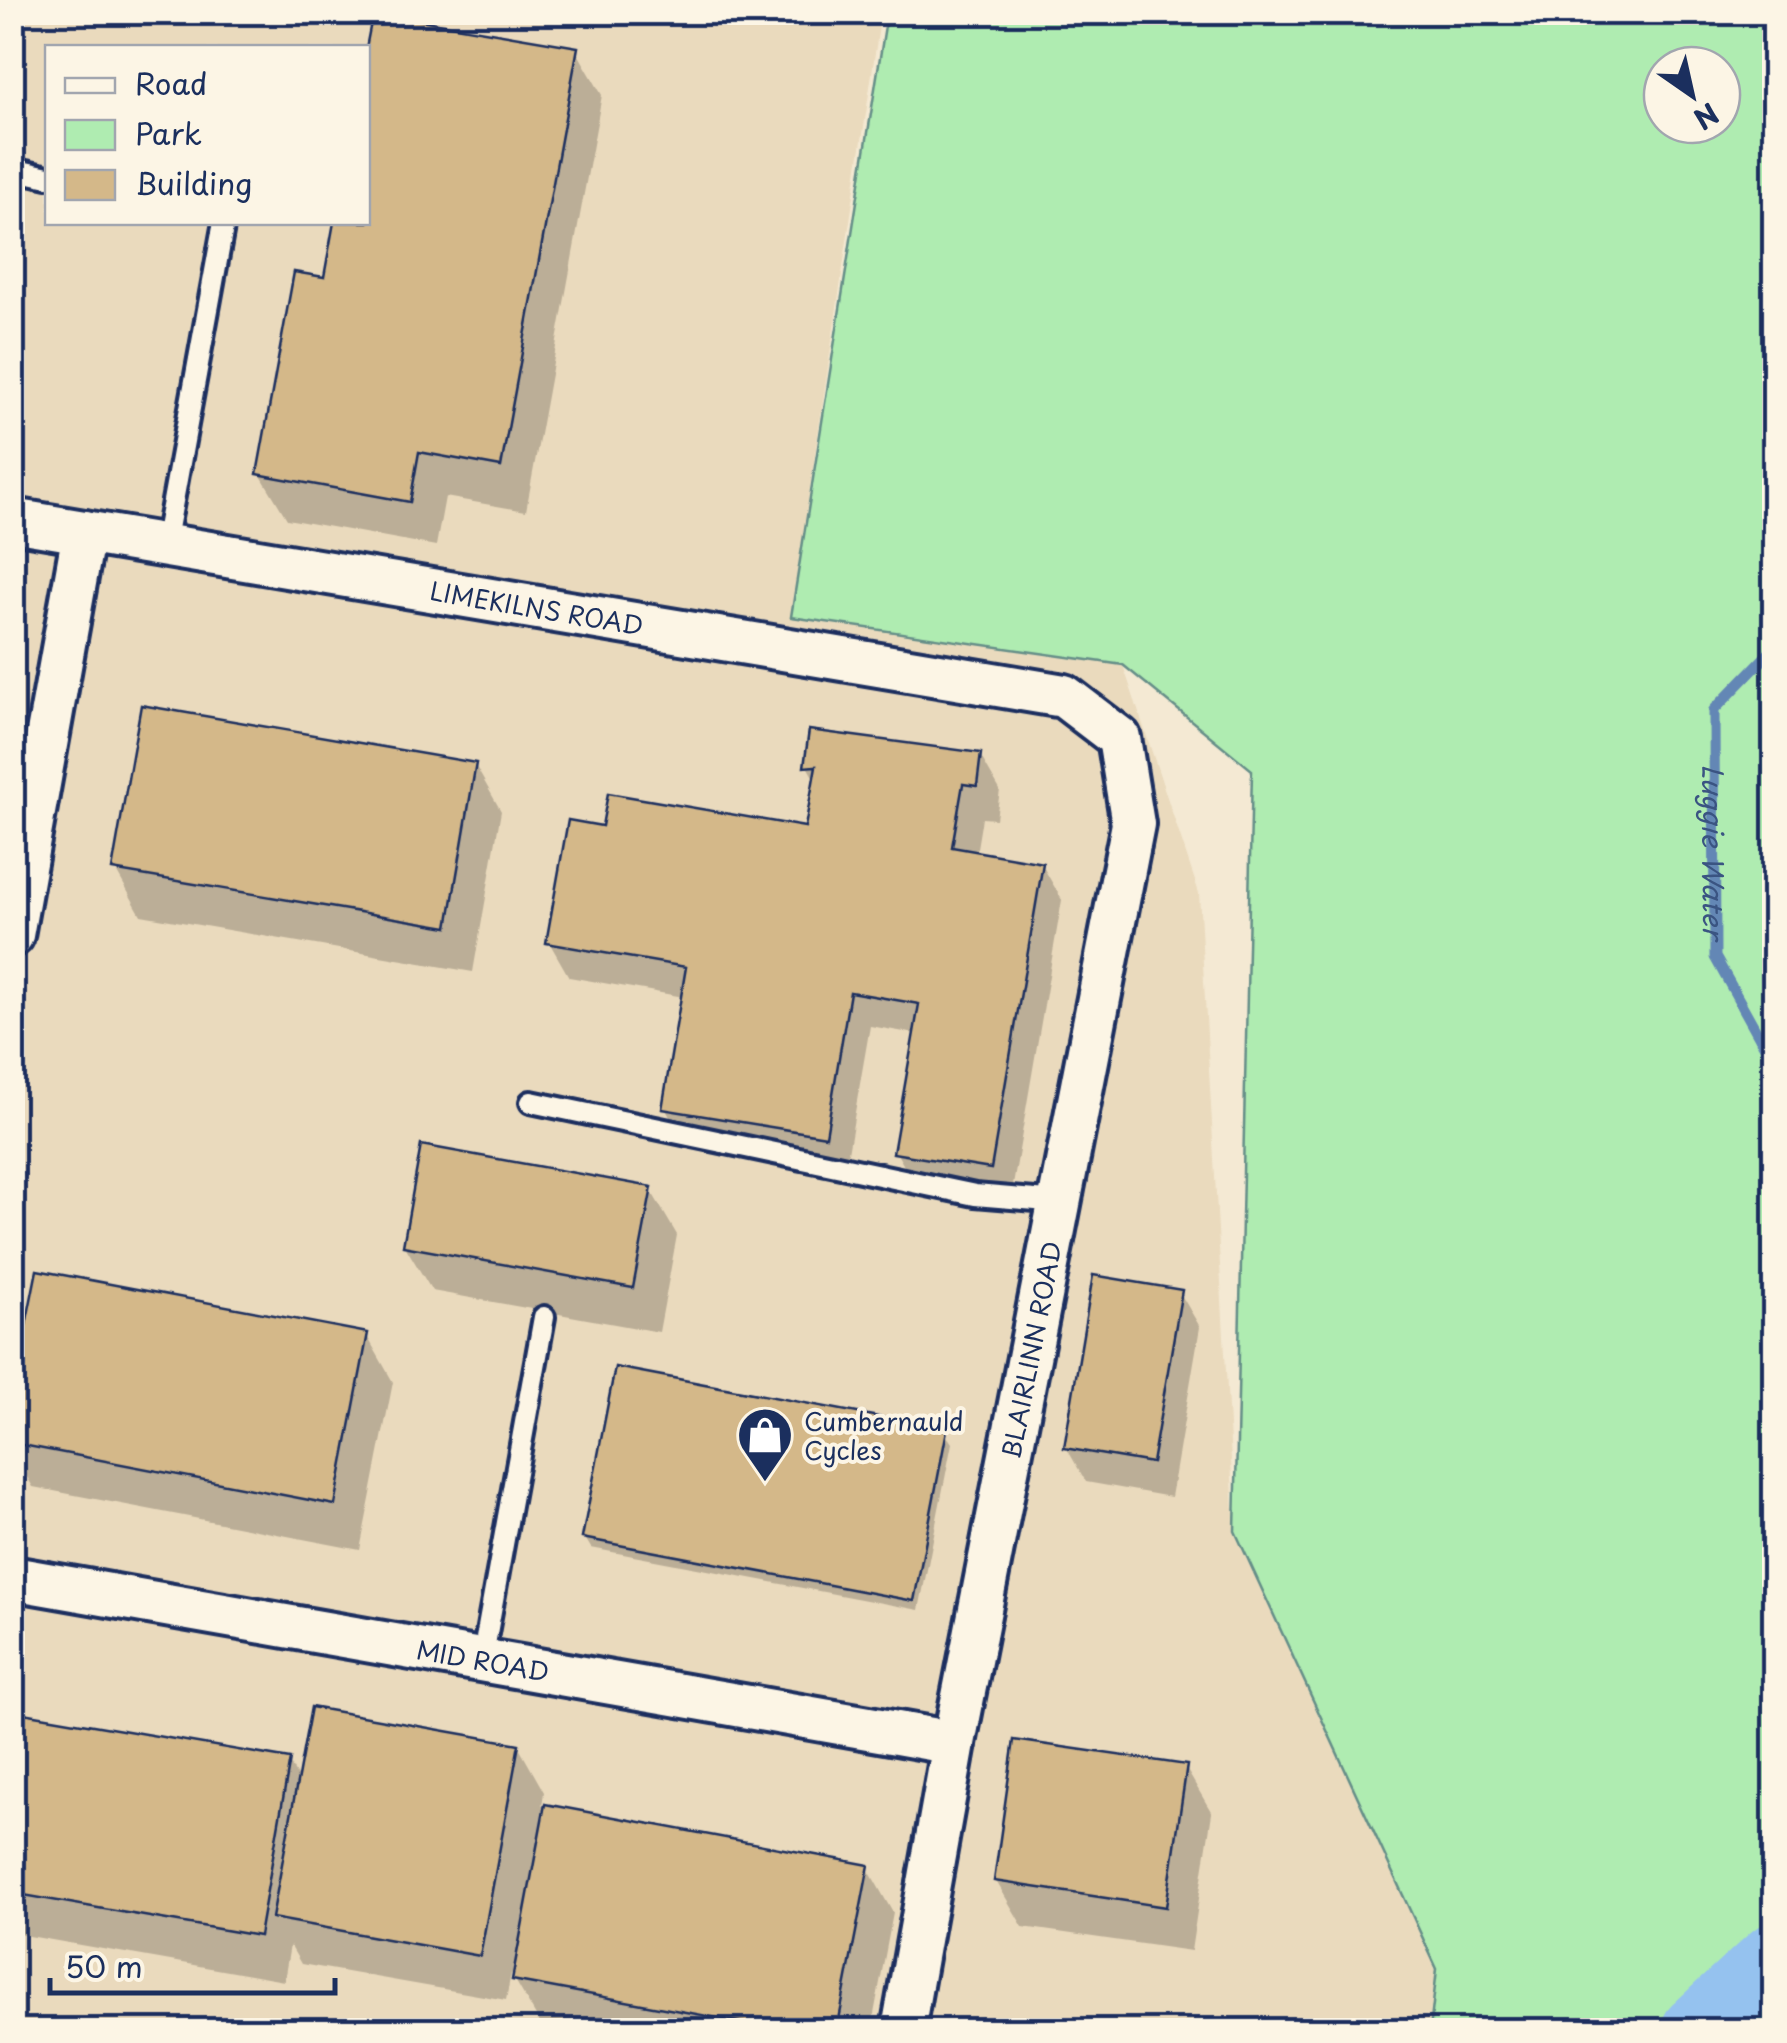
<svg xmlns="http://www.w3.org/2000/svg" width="1787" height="2043" font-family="'Playpen Sans',sans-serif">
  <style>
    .built { fill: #eadabd; fill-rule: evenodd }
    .green { fill: #afecb1; stroke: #658e88; stroke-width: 2.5; fill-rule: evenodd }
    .shadow { fill: #0003 }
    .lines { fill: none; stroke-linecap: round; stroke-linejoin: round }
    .stream { stroke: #6487b5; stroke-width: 11 }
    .river { stroke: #95c2ef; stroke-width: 68 }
    .building { fill: #d4b889; stroke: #1b2f5e; stroke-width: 2.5 }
    .lane-casing { stroke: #1b2f5e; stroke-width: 28 }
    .street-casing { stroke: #1b2f5e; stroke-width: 50 }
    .lane { stroke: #fcf5e5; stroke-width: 20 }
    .street { stroke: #fcf5e5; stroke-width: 42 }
    .labels { text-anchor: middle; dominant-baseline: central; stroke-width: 8; stroke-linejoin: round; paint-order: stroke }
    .street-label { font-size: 25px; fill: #1b2f5e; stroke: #fcf5e5 }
    .poi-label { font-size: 25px; fill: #1b2f5e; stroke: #fcf5e5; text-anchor: start }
    .water-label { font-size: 28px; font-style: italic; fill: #3a5482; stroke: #fcf5e5 }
  </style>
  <rect width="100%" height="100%" fill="#f4e9d3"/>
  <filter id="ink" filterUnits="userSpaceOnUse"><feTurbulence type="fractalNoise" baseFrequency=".01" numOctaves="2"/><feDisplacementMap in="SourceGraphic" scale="20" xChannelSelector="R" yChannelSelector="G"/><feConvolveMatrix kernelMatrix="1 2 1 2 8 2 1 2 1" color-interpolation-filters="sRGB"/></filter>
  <g filter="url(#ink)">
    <!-- built -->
    <path class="built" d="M12,13H881L791,616L1123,665L1199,893L1235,1531L1437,1970L1430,2030H13ZM48,48H368V222H48Z"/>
    <!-- green -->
    <path class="green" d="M887,13H1774V2030H1430L1437,1969L1235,1531L1252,770L1123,665L791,617ZM1662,65H1722V125H1662Z"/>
    <!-- shadow -->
    <path class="shadow" d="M576,50L602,95L526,511L445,497L436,546L287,519L260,474L326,280L368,222V56Z
      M980,755L1000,790L996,819L982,818L976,854L1042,865L1062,900L1010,1203L916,1187L896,1152L916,1034L870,1026L845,1170L685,1143L665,1108L684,997L569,977L549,942L604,829H807L816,782L807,766Z
      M475,765L501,811L473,972L141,915L115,869Z
      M650,1189L677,1235L659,1332L432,1291L405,1246Z
      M1180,1293L1200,1327L1171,1497L1086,1482L1066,1447Z
      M367,1336L393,1382L360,1550L33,1487L12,1452V1408Z
      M945,1433L952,1443L919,1610L591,1548L585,1538Z
      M12,1713L288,1761L300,1781L518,1746L544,1792L542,1806L867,1867L893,1913L871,2030H569L541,2025L511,1973L506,2000L301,1964L290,1945L284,1981L12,1933Z
      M1185,1767L1212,1813L1191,1951L1023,1927L996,1881Z"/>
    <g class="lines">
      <!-- stream -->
      <path class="stream" id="s1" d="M1774,648L1714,710L1715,957L1774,1063"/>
      <!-- river -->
      <path class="river" d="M1695,2030L1774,1957"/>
    </g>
    <!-- building -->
    <path class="building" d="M373,12L578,47L501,467L419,452L410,502L257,474L294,272L324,277L334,222H368L366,48Z
      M141,705L476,763L448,927L112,870Z
      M809,730L981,753L977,786L963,784L952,847L1043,863L991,1169L893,1153L919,1004L850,992L826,1136L662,1109L686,967L546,943L568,820L602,826L608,793L805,827L816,766L804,767Z
      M421,1145L652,1187L633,1288L403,1246Z
      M37,1270L368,1333L335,1505L12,1443V1395Z
      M1093,1275L1182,1290L1152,1463L1064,1448Z
      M615,1367L947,1430L914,1601L582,1538Z
      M311,1707L519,1744L480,1956L272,1918Z
      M12,1711L290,1759L259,1936L12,1893Z
      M1014,1740L1187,1765L1166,1907L994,1881Z
      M545,1804L869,1865L837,2030H783L512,1980Z"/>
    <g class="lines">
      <!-- lane casing -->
      <g class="lane-casing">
        <path id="lane" d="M12,169L48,177
          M165,545L224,222
          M531,1102L975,1195L1060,1202
          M482,1661L544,1317"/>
      </g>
      <!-- street casing -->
      <g class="street-casing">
        <g id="street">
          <path id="s2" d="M12,520L1064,696L1119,738L1133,824L954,1743L903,2030"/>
          <path d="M12,935L84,532"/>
          <path id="s3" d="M12,1578L954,1743"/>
        </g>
      </g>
      <!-- lane -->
      <use href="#lane" class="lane"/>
      <!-- street -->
      <use href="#street" class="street"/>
    </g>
  </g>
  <!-- icons -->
  <defs>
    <g id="shop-pin" transform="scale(2.875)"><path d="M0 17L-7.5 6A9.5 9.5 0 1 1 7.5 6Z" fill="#1b2f5e" stroke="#fcf5e5"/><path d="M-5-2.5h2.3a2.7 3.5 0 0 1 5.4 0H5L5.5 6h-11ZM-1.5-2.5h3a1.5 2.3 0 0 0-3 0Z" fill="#fff"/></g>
  </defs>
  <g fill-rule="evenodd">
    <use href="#shop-pin" x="765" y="1435"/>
  </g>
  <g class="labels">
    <!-- street labels -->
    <g class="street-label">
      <text stroke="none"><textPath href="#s2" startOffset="532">LIMEKILNS ROAD</textPath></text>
      <text transform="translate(1031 1350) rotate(-79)">BLAIRLINN ROAD</text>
      <text stroke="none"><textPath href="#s3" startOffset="478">MID ROAD</textPath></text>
    </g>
    <!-- poi labels -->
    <g class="poi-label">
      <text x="804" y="1421">Cumbernauld<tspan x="804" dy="29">Cycles</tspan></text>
    </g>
    <!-- water labels -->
    <g class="water-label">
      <text stroke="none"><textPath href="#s1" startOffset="228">Luggie Water</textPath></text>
    </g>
  </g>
  <!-- margin -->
  <rect width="1787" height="2043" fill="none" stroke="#fcf5e5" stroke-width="50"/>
  <rect x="25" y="25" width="1737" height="1993" fill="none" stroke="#1b2f5e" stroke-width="4" filter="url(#ink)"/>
  <!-- legend -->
  <rect x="45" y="45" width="325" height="180" fill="#fcf5e5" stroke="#a2a6af" stroke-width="2.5"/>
  <rect x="65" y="78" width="50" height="15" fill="#fcf5e5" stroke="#a2a6af" stroke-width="2.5"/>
  <text x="135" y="95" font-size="30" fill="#1b2f5e">Road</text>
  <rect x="65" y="120" width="50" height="30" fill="#afecb1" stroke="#a2a6af" stroke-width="2.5"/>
  <text x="135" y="145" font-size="30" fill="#1b2f5e">Park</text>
  <rect x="65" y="170" width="50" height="30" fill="#d4b889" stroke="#a2a6af" stroke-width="2.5"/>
  <text x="135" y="195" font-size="30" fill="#1b2f5e">Building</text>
  <!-- north arrow -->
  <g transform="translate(1692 95) rotate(146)"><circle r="48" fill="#fcf5e5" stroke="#a2a6af" stroke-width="2.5"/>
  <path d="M0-8L18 38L0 25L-18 38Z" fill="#1b2f5e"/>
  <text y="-15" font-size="28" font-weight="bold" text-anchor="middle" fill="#1b2f5e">N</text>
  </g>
  <!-- scale -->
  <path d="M50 1978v15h285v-15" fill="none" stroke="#1b2f5e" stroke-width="5"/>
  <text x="65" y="1978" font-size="30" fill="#1b2f5e" stroke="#fcf5e5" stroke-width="8" paint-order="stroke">50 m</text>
</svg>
